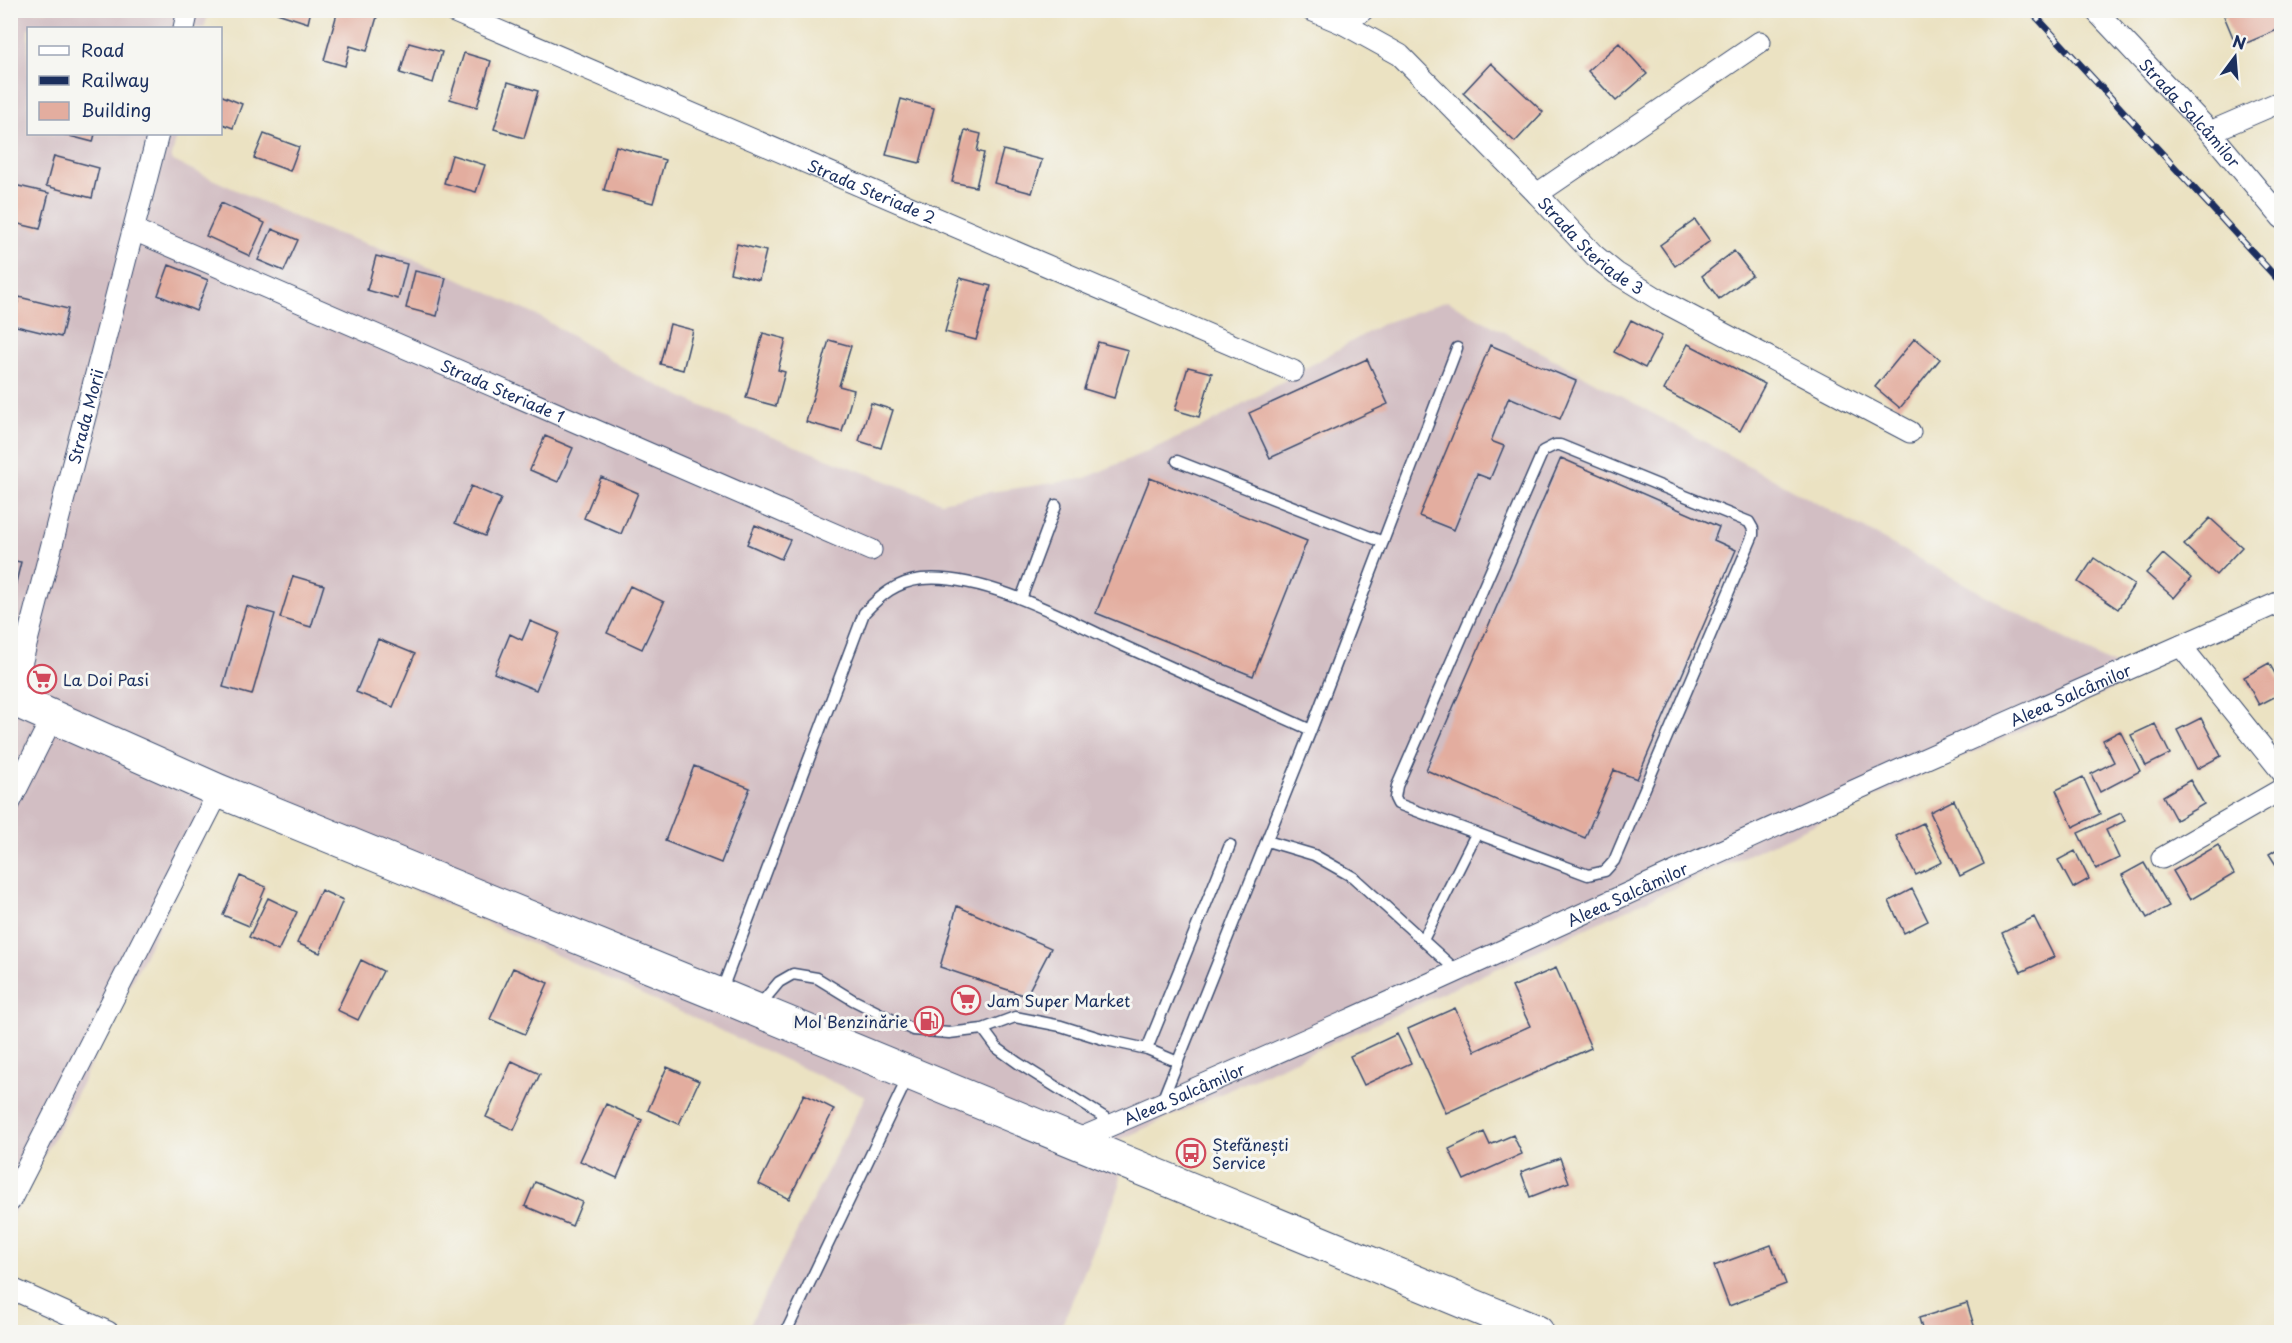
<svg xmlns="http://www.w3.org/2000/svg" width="2292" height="1343" font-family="'Playpen Sans',sans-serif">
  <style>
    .industrial { fill: #d2bec3 }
    .building { fill: #e3ad9f }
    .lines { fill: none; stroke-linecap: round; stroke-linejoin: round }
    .service-casing { stroke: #3a4a6d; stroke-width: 13 }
    .minor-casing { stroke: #3a4a6d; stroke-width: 23 }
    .primary-casing { stroke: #3a4a6d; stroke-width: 35 }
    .service { stroke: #fff; stroke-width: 10 }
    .minor { stroke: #fff; stroke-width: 21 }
    .primary { stroke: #fff; stroke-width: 33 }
    .rail-casing { stroke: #1b2f5e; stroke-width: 7 }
    .rail { stroke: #f6f6f2; stroke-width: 4.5; stroke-dasharray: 14; stroke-linecap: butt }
    .labels { text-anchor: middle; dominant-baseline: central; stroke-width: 6; stroke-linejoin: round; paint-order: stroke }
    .street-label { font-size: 16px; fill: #1b2f5e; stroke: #f6f6f2 }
    .poi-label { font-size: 16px; fill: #1b2f5e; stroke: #f6f6f2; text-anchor: start }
  </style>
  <rect width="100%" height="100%" fill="#f6f6f2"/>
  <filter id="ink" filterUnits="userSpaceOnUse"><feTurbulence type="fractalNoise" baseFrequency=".0167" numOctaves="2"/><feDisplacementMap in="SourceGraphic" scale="12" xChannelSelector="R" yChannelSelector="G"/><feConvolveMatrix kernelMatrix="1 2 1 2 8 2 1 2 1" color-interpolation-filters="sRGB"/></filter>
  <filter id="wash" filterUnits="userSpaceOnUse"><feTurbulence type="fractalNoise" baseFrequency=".008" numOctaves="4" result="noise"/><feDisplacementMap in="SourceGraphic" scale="24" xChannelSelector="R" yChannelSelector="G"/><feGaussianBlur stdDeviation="1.35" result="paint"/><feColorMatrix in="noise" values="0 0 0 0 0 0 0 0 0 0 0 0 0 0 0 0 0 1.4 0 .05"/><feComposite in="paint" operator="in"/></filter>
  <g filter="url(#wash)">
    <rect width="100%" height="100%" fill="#ebe2c2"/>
    <!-- industrial -->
    <path class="industrial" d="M11,11H209L204,28H28V134H177L171,160L312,225L432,266L542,318L634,374L746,427L941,502L989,492L1083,479L1207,425L1382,324L1447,301L2137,678L1119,1140L1120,1186L1059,1332H746L865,1097L221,801L65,1116L11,1218Z"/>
    <g id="blocks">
      <!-- building -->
      <path class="building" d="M278,10H311L308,23L277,13Z
        M338,10H379L367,51L350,46L345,66L324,60Z
        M2237,10H2282V28L2237,47L2224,16Z
        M409,43L442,52L433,83L400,73Z
        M1619,43L1647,74L1616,101L1588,71Z
        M464,53L491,61L477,107L450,99Z
        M1491,63L1543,112L1515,142L1463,93Z
        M508,82L538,91L524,138L494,129Z
        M220,95L242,104L233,128L220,123Z
        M901,99L934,108L920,163L886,155Z
        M965,130L981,134L977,151L984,153L976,187L952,182Z
        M62,134H95L93,142Z
        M264,134L299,147L290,171L254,158Z
        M616,146L665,160L653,203L604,190Z
        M1003,150L1042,160L1032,193L994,183Z
        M452,155L485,165L476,192L444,183Z
        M54,156L99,168L92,198L46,186Z
        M10,184L49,193L40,229L10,222Z
        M221,203L265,223L250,256L206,236Z
        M1695,220L1710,241L1675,266L1660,245Z
        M272,229L298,240L284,271L258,260Z
        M737,244L766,251L759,280L730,273Z
        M1734,251L1752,275L1719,299L1702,276Z
        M376,256L407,264L398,299L367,290Z
        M169,265L208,280L196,311L158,295Z
        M415,271L446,278L437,316L406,308Z
        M960,278L991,286L976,340L945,332Z
        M19,297L68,309L61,337L12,325Z
        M1631,320L1662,336L1645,368L1614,352Z
        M670,324L693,330L683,370L660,364Z
        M763,333L786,339L778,370L785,372L776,406L746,398Z
        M1915,338L1940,359L1900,408L1875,387Z
        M829,340L851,346L839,386L854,390L842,432L806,422Z
        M1098,342L1128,350L1114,398L1084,389Z
        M1688,344L1765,384L1740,431L1664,390Z
        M1490,345L1576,381L1560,419L1509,397L1491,441L1504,446L1490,479L1477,474L1454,530L1419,516Z
        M1367,359L1388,404L1270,458L1249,413Z
        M1188,367L1212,373L1199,417L1175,410Z
        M871,403L893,410L881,448L859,441Z
        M545,436L573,448L558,482L530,470Z
        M1561,458L1719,527L1714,540L1736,550L1637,779L1614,770L1585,838L1426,770Z
        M601,477L638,493L621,534L584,518Z
        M1150,478L1307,541L1253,676L1096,613Z
        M471,486L501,499L485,536L455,523Z
        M2210,518L2242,547L2216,575L2184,545Z
        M755,525L790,540L781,559L747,544Z
        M2163,554L2191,578L2174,598L2146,573Z
        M2094,558L2134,585L2118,609L2078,582Z
        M10,560L21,562L11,603H10Z
        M293,576L324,585L311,627L280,618Z
        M630,586L664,602L642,649L607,633Z
        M246,606L275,614L252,695L223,687Z
        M530,621L559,633L536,690L494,673L510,634L522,640Z
        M378,639L415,654L393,707L356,692Z
        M2269,663L2282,686V693L2259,705L2244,677Z
        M2201,718L2221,756L2197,769L2177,730Z
        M2155,724L2170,754L2146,766L2131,735Z
        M2120,731L2140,771L2100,792L2091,774L2114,762L2103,740Z
        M694,766L750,788L721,863L665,841Z
        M2083,777L2100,814L2073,827L2056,790Z
        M2190,780L2204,804L2176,820L2163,796Z
        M1954,800L1984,864L1960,876L1930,812Z
        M2121,813L2125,821L2106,830L2119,858L2096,869L2078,833Z
        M1923,823L1942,862L1916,875L1896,836Z
        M2218,845L2234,874L2190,900L2173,871Z
        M2282,846V862L2276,865L2269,854Z
        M2075,851L2089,879L2073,888L2058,860Z
        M2144,863L2169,906L2147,918L2122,875Z
        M240,876L266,887L249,926L223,915Z
        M1912,889L1928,921L1904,933L1889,901Z
        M321,890L343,900L320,953L297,943Z
        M268,898L297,912L278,951L249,937Z
        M957,906L1051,948L1026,996L940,967Z
        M2034,917L2054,957L2021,972L2002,933Z
        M361,960L383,971L358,1020L337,1010Z
        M513,968L548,983L525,1034L490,1019Z
        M1556,968L1591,1048L1446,1113L1408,1029L1455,1008L1475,1051L1530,1026L1512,987Z
        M1397,1034L1411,1063L1364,1085L1350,1056Z
        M512,1061L540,1074L514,1130L486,1117Z
        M667,1067L699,1081L679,1124L648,1110Z
        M804,1094L834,1109L789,1199L759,1184Z
        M606,1104L642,1120L617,1178L580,1161Z
        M1484,1132L1490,1145L1513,1135L1522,1154L1464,1180L1449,1149Z
        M1560,1158L1569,1182L1530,1197L1521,1172Z
        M535,1182L582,1202L572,1226L525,1206Z
        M1771,1245L1786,1284L1729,1306L1714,1266Z
        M1967,1303L1976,1332H1923L1919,1318Z"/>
    </g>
  </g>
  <g filter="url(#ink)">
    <use href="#blocks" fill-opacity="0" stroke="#3a4a6d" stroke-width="1.5"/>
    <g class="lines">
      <!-- service casing -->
      <g class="service-casing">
        <path id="service" d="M1555,445H1560L1749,522L1753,529V535L1614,861L1605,871L1588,875L1398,804L1395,798L1397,786L1543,451Z
          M1177,461L1383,542
          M1021,599L1056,505
          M1267,841L1314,855L1353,877L1458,972
          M1423,940L1476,834
          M721,992L864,613C881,595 896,582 922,579C984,573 1068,620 1124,646C1186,674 1249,702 1311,730
          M758,1007L779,982L793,974L817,978L853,1000L913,1030L949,1033L983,1029L997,1048L1018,1063L1115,1124
          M983,1029L1015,1017L1061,1026L1106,1040L1147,1049
          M1178,1062L1147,1049L1230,845
          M1162,1101L1311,730L1457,348
          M786,1332L909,1075"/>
      </g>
      <!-- minor casing -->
      <g class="minor-casing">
        <g id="minor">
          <path id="s1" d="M450,10L1293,371"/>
          <path id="s2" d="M1311,10L1344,24L1400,55L1537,194L1594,255L1616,273L1658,299L1910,432"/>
          <path id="s3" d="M2095,10L2210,132L2282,218"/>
          <path d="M1344,24L1363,10"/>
          <path d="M184,28L188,10"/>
          <path d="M2210,132L2282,101"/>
          <path d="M1537,194L1760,42"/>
          <path id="s4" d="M134,230L871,550"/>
          <path d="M2181,646L2282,772"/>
          <path id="s5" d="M12,699L158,134"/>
          <path d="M10,802L52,718"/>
          <path d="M2162,858L2282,789"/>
          <path id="s6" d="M1074,1141C1355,1021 1632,890 1911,765C2034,710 2158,656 2282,601"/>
          <path d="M10,1201L219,791"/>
          <path d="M10,1288L108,1332"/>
        </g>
      </g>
      <!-- primary casing -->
      <g class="primary-casing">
        <path id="primary" d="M10,698L219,791L720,995L1537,1332"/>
      </g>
      <!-- service -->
      <use href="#service" class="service"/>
      <!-- minor -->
      <use href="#minor" class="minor"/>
      <!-- primary -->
      <use href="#primary" class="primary"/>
      <!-- rail casing -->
      <g class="rail-casing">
        <path id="rail" d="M2030,10L2282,284"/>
      </g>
      <!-- rail -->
      <use href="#rail" class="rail"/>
    </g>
  </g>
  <!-- icons -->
  <defs>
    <g id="supermarket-ring" transform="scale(1.5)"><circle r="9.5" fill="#f6f6f2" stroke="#d1495b" stroke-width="1.5"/><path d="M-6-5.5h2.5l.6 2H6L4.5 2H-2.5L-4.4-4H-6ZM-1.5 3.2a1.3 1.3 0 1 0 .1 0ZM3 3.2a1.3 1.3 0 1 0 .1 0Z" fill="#d1495b"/></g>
    <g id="fuel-ring" transform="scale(1.5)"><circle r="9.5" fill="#f6f6f2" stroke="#d1495b" stroke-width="1.5"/><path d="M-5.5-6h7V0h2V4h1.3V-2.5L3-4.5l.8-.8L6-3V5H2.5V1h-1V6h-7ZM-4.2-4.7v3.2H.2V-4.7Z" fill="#d1495b"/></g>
    <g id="bus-ring" transform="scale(1.5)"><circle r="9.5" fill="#f6f6f2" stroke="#d1495b" stroke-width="1.5"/><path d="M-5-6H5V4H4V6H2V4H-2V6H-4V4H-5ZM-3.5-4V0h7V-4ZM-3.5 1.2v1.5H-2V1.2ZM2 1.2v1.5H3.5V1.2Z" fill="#d1495b"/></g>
  </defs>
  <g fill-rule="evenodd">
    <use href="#supermarket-ring" x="42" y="679"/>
    <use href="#supermarket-ring" x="966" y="1000"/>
    <use href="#fuel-ring" x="929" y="1021"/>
    <use href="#bus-ring" x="1191" y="1153"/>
  </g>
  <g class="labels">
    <!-- street labels -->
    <g class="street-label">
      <text stroke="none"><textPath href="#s3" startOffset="140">Strada Salcâmilor</textPath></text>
      <text stroke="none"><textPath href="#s1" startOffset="459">Strada Steriade 2</textPath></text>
      <text stroke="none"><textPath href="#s2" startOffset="370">Strada Steriade 3</textPath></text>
      <text stroke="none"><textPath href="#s4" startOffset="402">Strada Steriade 1</textPath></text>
      <text stroke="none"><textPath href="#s5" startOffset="292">Strada Morii</textPath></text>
      <text stroke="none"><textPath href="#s6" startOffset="1092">Aleea Salcâmilor</textPath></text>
      <text stroke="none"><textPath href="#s6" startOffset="606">Aleea Salcâmilor</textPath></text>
      <text stroke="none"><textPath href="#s6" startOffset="120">Aleea Salcâmilor</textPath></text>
    </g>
    <!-- poi labels -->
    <g class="poi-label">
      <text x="63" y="679">La Doi Pasi</text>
      <text x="987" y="1000">Jam Super Market</text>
      <text x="908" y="1021" text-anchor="end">Mol Benzinărie</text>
      <text x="1212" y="1144">Ștefănești<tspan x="1212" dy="18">Service</tspan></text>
    </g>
  </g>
  <!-- margin -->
  <rect width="2292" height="1343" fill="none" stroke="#f6f6f2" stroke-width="36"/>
  <!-- legend -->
  <rect x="27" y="27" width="195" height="108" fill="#f6f6f2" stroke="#9ea6b7" stroke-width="1.5"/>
  <rect x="39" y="46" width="30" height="9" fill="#ffffff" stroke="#9ea6b7" stroke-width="1.5"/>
  <text x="81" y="57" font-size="18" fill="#1b2f5e">Road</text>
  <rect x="39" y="76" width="30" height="9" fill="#1b2f5e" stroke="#9ea6b7" stroke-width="1.5"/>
  <text x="81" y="87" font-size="18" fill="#1b2f5e">Railway</text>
  <rect x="39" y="102" width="30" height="18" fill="#e3ad9f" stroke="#9ea6b7" stroke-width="1.5"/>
  <text x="81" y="117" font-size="18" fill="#1b2f5e">Building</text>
  <!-- north arrow -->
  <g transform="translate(2235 57) rotate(16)" stroke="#f6f6f2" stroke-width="4.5" paint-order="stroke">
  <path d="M0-4.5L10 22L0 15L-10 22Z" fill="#1b2f5e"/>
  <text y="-9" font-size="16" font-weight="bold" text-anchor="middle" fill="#1b2f5e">N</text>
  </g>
</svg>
